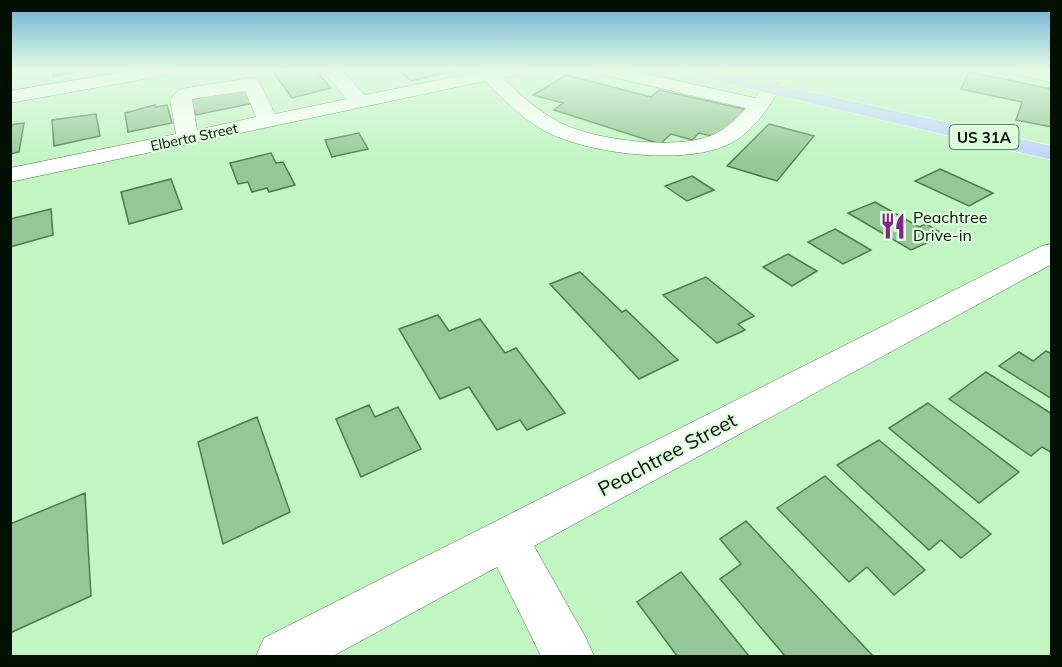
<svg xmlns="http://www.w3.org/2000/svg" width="1062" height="667" font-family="Mulish,sans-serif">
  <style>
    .building { fill: #94c795; stroke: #4b7b4d; stroke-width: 1.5 }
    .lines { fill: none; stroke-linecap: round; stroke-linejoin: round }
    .minor-casing { stroke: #417143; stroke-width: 1 }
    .major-casing { stroke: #fff; stroke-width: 1 }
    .minor { fill: #fff; fill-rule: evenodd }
    .major { fill: #c2d5fe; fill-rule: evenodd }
    .labels { text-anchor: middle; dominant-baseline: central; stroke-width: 4.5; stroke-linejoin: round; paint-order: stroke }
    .far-street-label { font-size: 14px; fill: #011002; stroke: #ddfddd }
    .shield { fill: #ddfddd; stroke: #435744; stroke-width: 1.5 }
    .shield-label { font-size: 15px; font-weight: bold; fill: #011002 }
    .poi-label { font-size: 16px; fill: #011002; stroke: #ddfddd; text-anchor: start }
    .near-street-label { font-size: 20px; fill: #011002; stroke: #ddfddd }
  </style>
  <rect width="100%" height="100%" fill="#c1f5c2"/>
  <!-- building -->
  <path class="building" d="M52,69H77L78,72L53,76Z
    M295,69H318L322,73L319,74L331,88L292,98L274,73Z
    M398,69H455L457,70L411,81Z
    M969,72L1052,89V127L1016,120L1022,102L961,89Z
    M566,75L651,97L659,90L748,110L720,138L699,133L692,140L671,134L660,144L554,110L563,103L533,95Z
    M245,88L254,103L196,115L189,100Z
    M155,105L156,107L167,105L172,123L128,132L125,113Z
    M96,114L100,136L54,146L52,120Z
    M24,123L19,152L10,154V125Z
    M769,124L814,136L777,181L727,166Z
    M359,133L368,149L332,157L325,140Z
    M271,153L276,163L283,162L295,185L269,192L267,188L252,192L248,182L238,184L230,163Z
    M940,169L993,193L969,206L915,181Z
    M692,176L714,190L687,201L665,186Z
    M171,179L182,209L129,224L121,192Z
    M875,202L919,227L926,224L945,235L911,250L848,213Z
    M51,209L53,235L10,247V219Z
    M835,229L871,250L843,264L808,242Z
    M788,254L817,271L792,286L763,267Z
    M580,272L622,312L626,310L678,360L639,379L550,284Z
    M706,277L754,316L738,324L745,330L717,343L663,295Z
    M438,315L449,331L480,319L505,353L516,348L565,413L527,430L520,420L497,430L469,387L440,399L399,329Z
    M1046,351L1052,354V399L999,366L1019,352L1033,361Z
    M986,372L1052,414V453L1042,447L1031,456L949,399Z
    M928,403L1019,472L979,503L889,428Z
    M369,405L375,417L398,407L421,449L361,477L336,419Z
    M257,417L290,512L223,544L198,442Z
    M879,440L991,534L961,558L941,540L929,550L837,465Z
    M825,476L925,570L894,595L867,567L849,582L777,508Z
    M85,493L91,596L10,633V524Z
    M746,521L873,656H785L720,579L741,564L720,539Z
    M681,572L749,656H677L637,602Z"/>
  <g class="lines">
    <!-- minor casing -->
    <g class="minor-casing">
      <path id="minor" d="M142,69H181L172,74L10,103V91Z
        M321,69H340L365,95L489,70L528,69L525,73L503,78C521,96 538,111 561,123C594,140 675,150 710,136C724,131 736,119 746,108L595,73L592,69H624L755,98L765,84H779L781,88C768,108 754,130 733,142C690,167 587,154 545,131C521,118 505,100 485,81L10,182V168L176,134L170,99L179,90L186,88L251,78L258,80L275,114L347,99ZM245,91L256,117L197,130L192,99Z
        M1010,69H1038L1052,72V83L1013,73Z
        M1052,244V264L534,546L586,638L594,656H541L497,567L333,656H256L264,638L1042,246Z"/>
    </g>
    <!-- major casing -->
    <g class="major-casing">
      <path id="major" d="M678,69H709L1052,146V160L687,74Z"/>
    </g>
    <!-- minor -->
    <use href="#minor" class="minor"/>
    <!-- major -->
    <use href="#major" class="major"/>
  </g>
  <!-- sky -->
  <linearGradient id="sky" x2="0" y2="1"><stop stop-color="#69aed2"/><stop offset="0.43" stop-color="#e3fae4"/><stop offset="1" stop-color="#e3fae4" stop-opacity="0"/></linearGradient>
  <rect width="1062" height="162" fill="url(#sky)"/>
  <!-- icons -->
  <defs>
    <g id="restaurant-bare" transform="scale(2.07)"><path d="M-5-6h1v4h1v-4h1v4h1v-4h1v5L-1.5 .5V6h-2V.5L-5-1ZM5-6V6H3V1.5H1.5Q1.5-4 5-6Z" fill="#84218b" stroke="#ddfddd" stroke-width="2.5" paint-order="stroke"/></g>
  </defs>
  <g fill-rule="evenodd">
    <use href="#restaurant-bare" x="893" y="226"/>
  </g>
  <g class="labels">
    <!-- far-street labels -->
    <g class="far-street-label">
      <text transform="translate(194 137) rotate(-12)">Elberta Street</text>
    </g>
    <!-- shield labels -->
    <rect class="shield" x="949.5" y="125" width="69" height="24" rx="4.5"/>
    <g class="shield-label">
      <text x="984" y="137">US 31A</text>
    </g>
    <!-- poi labels -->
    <g class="poi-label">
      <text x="913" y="217">Peachtree<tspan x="913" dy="18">Drive-in</tspan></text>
    </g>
    <!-- near-street labels -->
    <g class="near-street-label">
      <text transform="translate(667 454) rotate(-28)">Peachtree Street</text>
    </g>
  </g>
  <!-- border -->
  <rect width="1062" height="667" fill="none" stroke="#011002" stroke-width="24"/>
</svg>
